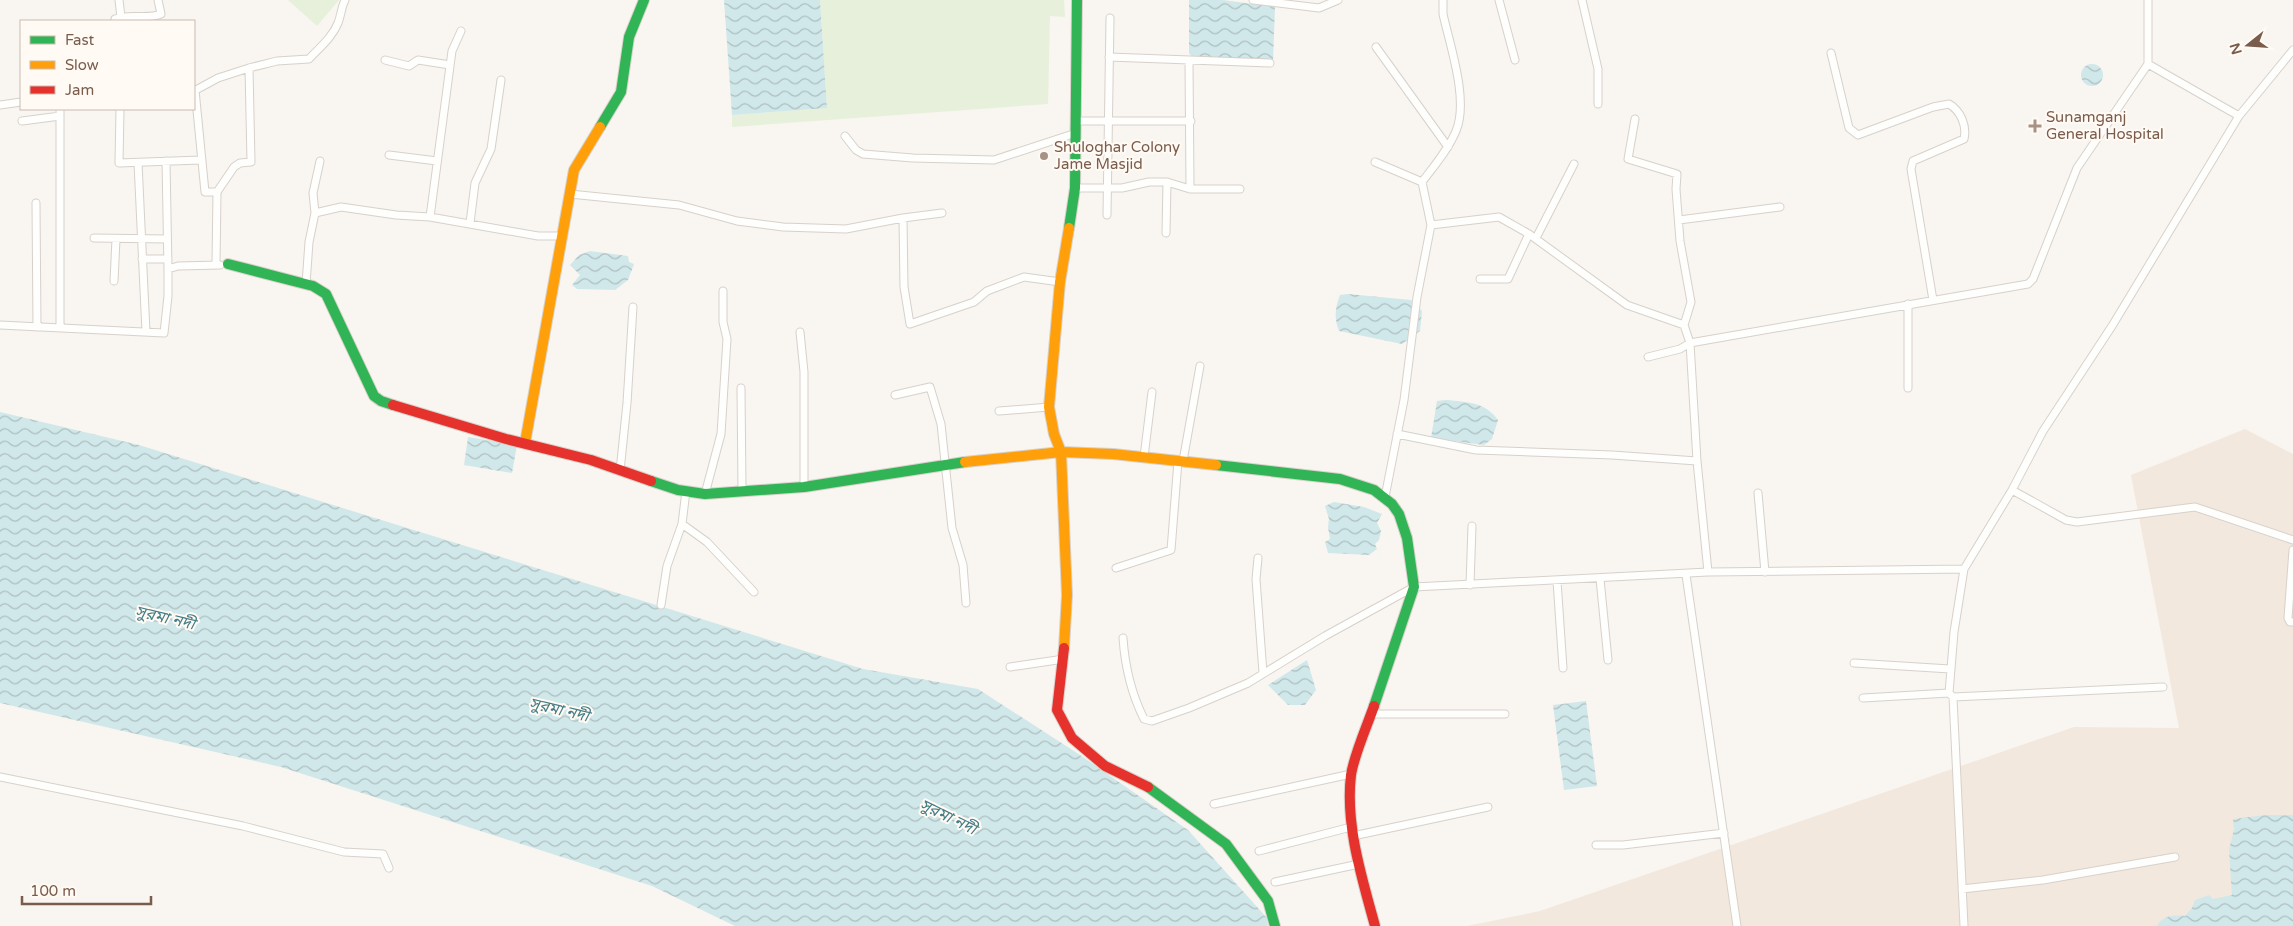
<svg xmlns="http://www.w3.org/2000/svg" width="2293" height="926" font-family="'Varela Round','Noto Sans Bengali',sans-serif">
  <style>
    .residential { fill: #f2e8de }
    .green { fill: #e7f0db }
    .water { fill: url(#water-waves) }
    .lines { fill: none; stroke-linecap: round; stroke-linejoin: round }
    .street-casing { stroke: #d7d1cb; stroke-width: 9 }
    .fast-casing { stroke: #d9d2cb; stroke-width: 12 }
    .slow-casing { stroke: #d9d2cb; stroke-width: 12 }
    .jam-casing { stroke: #d9d2cb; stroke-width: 12 }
    .street { stroke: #fefefd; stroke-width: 7 }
    .fast { stroke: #30b455; stroke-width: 10 }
    .slow { stroke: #ff9f0a; stroke-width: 10 }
    .jam { stroke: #e5322d; stroke-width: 10 }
    .poi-dot { fill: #a69286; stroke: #fffaf3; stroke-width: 2 }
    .labels { text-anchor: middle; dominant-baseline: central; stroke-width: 4; stroke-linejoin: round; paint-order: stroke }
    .poi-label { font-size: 15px; fill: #7a5c4d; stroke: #fffaf3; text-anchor: start }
    .water-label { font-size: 16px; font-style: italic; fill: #437c86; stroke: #fffaf3 }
  </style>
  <defs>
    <pattern id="water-waves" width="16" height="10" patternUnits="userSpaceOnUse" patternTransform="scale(1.25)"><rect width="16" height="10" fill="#d0e8ea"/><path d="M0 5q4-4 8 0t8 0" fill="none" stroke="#aebfc0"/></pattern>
  </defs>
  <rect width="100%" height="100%" fill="#f9f5f0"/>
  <!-- residential -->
  <path class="residential" d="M2245,429L2293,454V926H1467L1540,911L2074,727L2179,728L2131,475Z"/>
  <!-- green -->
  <path class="green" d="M288,0H339L317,26Z
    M820,0H1064L1065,17L1050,16L1048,104L732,127V115L827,108Z"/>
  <!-- water -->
  <path class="water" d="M724,0H820L827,108L732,115Z
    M1189,0H1223L1275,7L1273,61L1193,58L1189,53Z
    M2081 75a11 11 0 1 1 22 0a11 11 0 1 1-22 0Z
    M590,251L628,256L629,262L634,264L628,280L615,290L577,289L572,285L580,275L570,265L579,255Z
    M1348,294L1411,300L1422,311L1420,331L1402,344L1339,331C1334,318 1335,308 1340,295Z
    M1446,400C1468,402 1485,402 1498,420L1492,439L1484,445L1431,438L1437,401Z
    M0,412L139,445L863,669L978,689L1080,755L1188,830L1267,918L1268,926H735L652,886L281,767L0,703Z
    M468,437L517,445L512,473L464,465Z
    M1334,502L1364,507L1382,514L1377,523L1381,531L1379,540L1375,544L1377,549L1369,555L1328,553L1325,542L1330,539L1328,527L1329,519L1325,506Z
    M1307,660L1316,690L1305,705H1288L1268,685Z
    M1586,701L1597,786L1564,790L1553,705Z
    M2265,815H2293V926H2157C2163,915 2174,915 2185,916L2192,908L2195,900L2209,895L2213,899L2232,895L2229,850L2234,829L2233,819Z"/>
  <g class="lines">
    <!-- street casing -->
    <g class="street-casing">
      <path id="street" d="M119,0L121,17
        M1253,0L1319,8L1338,0
        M1499,0L1515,60
        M1582,0L1598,69V104
        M115,21V19C130,13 147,20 161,14L158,0
        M461,31L452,51L430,217L538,236H561
        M1376,47L1448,147
        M1831,53L1849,128L1858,135L1933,107L1949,104C1961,111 1967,126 1964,139L1913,161L1911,169L1933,300
        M1109,57L1270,63
        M385,60L409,66L418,60L450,65
        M1189,60L1190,189
        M2148,64L2239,116
        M195,90L205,192H217
        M194,91L218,78L249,68
        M0,105L21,102
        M120,109L119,163L200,160
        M1635,119L1628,159L1677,174L1676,189L1680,241L1691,302L1684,325L1690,343L1697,461L1708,572
        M22,121L60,116
        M1076,121H1191
        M845,136L856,150L863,154L913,158L994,160L1076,133
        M389,155L437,161
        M166,161L168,269
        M1375,162L1422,182L1431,225L1417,297L1404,400L1385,497
        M138,163L146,332
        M1422,182C1434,166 1448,150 1456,131C1469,100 1450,46 1443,14V0
        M1075,188H1122L1149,182H1167L1190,189H1240
        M570,194L679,205L737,221L783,227L846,229L903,218L942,213
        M36,203L37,327
        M315,213L341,207L396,215L430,217
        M1107,215L1110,18
        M903,218L904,287L910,324L974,302L987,291L1024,277L1060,282
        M1679,220L1780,207
        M470,223L475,183L491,149L501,80
        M1431,225L1499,217L1529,234L1627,305L1684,325
        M1166,233L1167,182
        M94,238L167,239
        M1536,238L1574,164
        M142,259H168
        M216,265L217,192L234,167L240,163L251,162L249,68L277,61L309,59C319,48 332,38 338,23C341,16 341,8 345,0
        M1480,279H1508L1529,234
        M114,281L116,239
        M306,284L309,242L315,213L313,193L320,161
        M0,325L164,333L168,296V269L178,266L220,265
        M60,328V109
        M800,332L804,372V487
        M1648,357L1680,349L1690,343L2028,284L2033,279L2077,168L2148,64V0
        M741,388L742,490
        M1908,388V304
        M895,395L930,387L941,424L952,528L963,565L966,603
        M999,411L1049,407
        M1397,434L1476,450L1612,455L1697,461
        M1144,457L1152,392
        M1183,461L1200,366
        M620,471L627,403L633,307
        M2012,490L2066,520L2077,522L2195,507L2293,540
        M1758,493L1765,572
        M705,494L721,434L727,339L723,322V291
        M682,524L707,542L754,592
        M2293,550L2288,618L2290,622H2293
        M1258,558L1256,579L1263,673
        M1116,568L1171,550L1178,461
        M1686,575L1737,926
        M1600,579L1608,660
        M1557,581L1563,668
        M1470,585L1472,526
        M661,605L667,566L682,524L686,491
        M1123,638C1125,667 1131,693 1144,719L1152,721L1189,708L1248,683L1325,636L1414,587L1708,572L1964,569
        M1854,663L1950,669
        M1010,667L1064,659
        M1953,697L2163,687
        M1863,698L1949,693
        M1372,714H1505
        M0,777L243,826L344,852L383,854L389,868
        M1214,804L1351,774
        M1353,836L1488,807
        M1596,845H1623L1724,833
        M1259,851L1351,827
        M1275,882L1359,864
        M1962,889L2043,880L2175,857
        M1964,926L1953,697L1949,693L1954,632L1964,569L2012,490L2043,431L2112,326L2239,116L2293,50"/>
    </g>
    <!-- fast casing -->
    <g class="fast-casing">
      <path id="fast" d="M600,127L621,92L629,37L644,0
        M1069,228L1075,188L1077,0
        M228,264L313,286L326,294L374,396L381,401L393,405
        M1216,465L1340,479L1374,490L1392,504L1399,514L1407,538L1414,587L1374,706
        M651,481L678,490L705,494L804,487L965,462
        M1148,787L1226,844L1268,901L1275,926"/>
    </g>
    <!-- slow casing -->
    <g class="slow-casing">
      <path id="slow" d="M525,443L574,170L600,127
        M965,462L1061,452L1113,454L1216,465
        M1064,648L1067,595L1061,452L1054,434L1049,407L1060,282L1069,228"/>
    </g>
    <!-- jam casing -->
    <g class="jam-casing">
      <path id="jam" d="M393,405L506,439L591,460L651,481
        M1064,648L1057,710L1072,738L1105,766L1148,787
        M1374,706C1367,726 1354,755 1351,775C1345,825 1362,878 1375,926"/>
    </g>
    <!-- street -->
    <use href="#street" class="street"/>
    <!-- fast -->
    <use href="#fast" class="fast"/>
    <!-- slow -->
    <use href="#slow" class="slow"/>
    <!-- jam -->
    <use href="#jam" class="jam"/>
  </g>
  <!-- markers -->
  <g class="poi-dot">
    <path d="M2032.5 118.5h5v5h5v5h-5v5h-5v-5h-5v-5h5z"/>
    <circle cx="1044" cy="156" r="5"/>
  </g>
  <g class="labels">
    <!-- poi labels -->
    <g class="poi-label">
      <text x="2046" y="117">Sunamganj<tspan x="2046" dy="17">General Hospital</tspan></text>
      <text x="1054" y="147">Shuloghar Colony<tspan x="1054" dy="17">Jame Masjid</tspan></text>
    </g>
    <!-- water labels -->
    <g class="water-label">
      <text transform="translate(165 618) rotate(13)">সুরমা নদী</text>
      <text transform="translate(559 710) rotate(13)">সুরমা নদী</text>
      <text transform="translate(948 817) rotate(26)">সুরমা নদী</text>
    </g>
  </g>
  <!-- legend -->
  <rect x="20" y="20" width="175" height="90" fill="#fffaf3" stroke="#cabbb1"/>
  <rect x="30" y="36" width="25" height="8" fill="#30b455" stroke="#cabbb1"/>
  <text x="65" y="45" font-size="15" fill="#7a5c4d">Fast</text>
  <rect x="30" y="61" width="25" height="8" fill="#ff9f0a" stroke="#cabbb1"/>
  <text x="65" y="70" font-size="15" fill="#7a5c4d">Slow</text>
  <rect x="30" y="86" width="25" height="8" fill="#e5322d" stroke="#cabbb1"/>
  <text x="65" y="95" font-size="15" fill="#7a5c4d">Jam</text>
  <!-- north arrow -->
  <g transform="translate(2248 45) rotate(253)" stroke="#fffaf3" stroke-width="4" paint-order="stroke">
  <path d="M0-4L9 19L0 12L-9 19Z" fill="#7a5c4d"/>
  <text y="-8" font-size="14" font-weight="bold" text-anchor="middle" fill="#7a5c4d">N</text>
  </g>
  <!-- scale -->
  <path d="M22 896v8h129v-8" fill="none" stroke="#7a5c4d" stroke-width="2.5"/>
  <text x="30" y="896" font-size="15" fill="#7a5c4d" stroke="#fffaf3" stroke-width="4" paint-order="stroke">100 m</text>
</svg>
